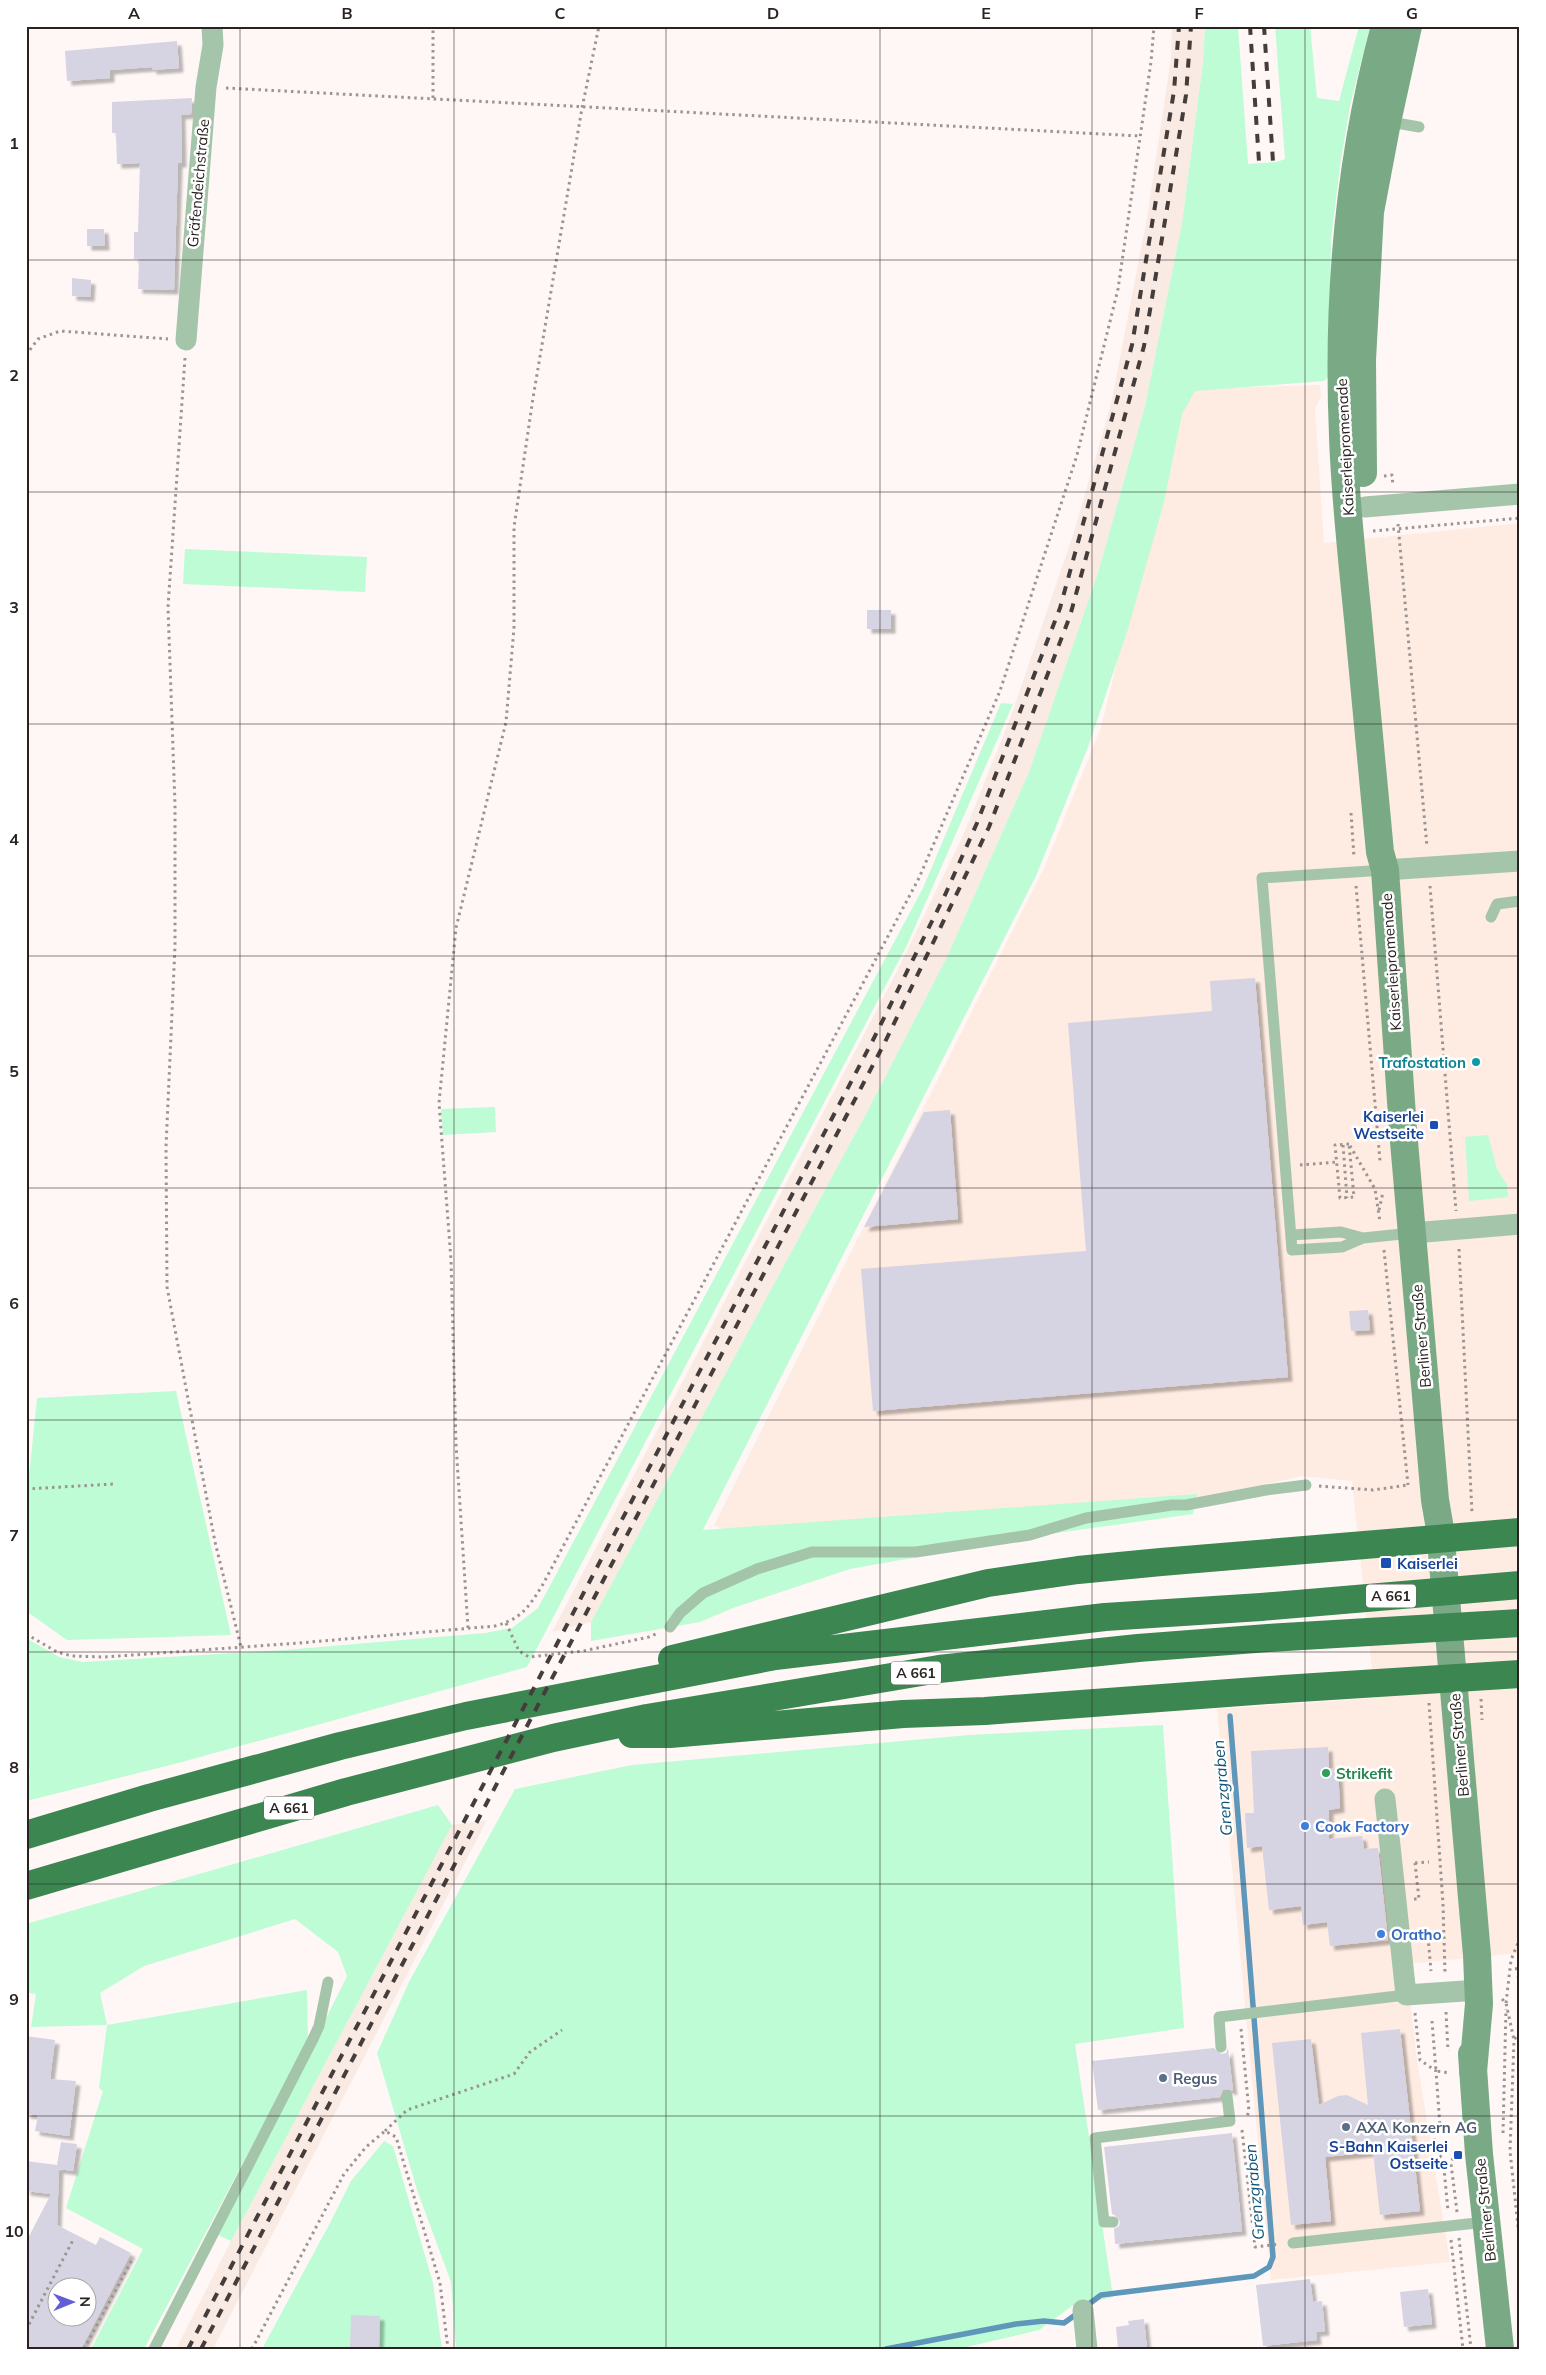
<svg xmlns="http://www.w3.org/2000/svg" width="1546" height="2375" font-family="Mulish,sans-serif">
  <style>
    .commercial { fill: #feebe1 }
    .built { fill: #faeae4 }
    .green { fill: #bdfcd5 }
    .lines { fill: none; stroke-linecap: round; stroke-linejoin: round }
    .stream { stroke: #5e97ba; stroke-width: 5.5 }
    .building { fill: #d6d3e3; fill-rule: evenodd; filter: url(#shadow) }
    .path { stroke: #9b9492; stroke-width: 3; stroke-dasharray: 2.5 4; stroke-linecap: butt }
    .lane { stroke: #a5c5ab; stroke-width: 11 }
    .street { stroke: #a5c5ab; stroke-width: 21 }
    .secondary { stroke: #7aaa85; stroke-width: 28 }
    .highway { stroke: #3c8652; stroke-width: 28 }
    .rail { stroke: #443d3b; stroke-width: 4; stroke-dasharray: 9 9; stroke-linecap: butt }
    .grid { fill: none; stroke: #292220; stroke-width: 1; stroke-opacity: 0.55 }
    .culture-dot { fill: #0f9aa8; stroke: #fff; stroke-width: 2 }
    .transit-dot { fill: #1a4fb4; stroke: #fff; stroke-width: 2 }
    .leisure-dot { fill: #2e9e5b; stroke: #fff; stroke-width: 2 }
    .shop-dot { fill: #3f7fe0; stroke: #fff; stroke-width: 2 }
    .service-dot { fill: #5c6f8a; stroke: #fff; stroke-width: 2 }
    .labels { text-anchor: middle; dominant-baseline: central; stroke-width: 5; stroke-linejoin: round; paint-order: stroke }
    .shield { fill: #fff; stroke: #696463; stroke-width: 1 }
    .shield-label { font-size: 14px; font-weight: bold; fill: #292220 }
    .street-label { font-size: 15px; fill: #292220; stroke: #fff }
    .culture-label { font-size: 15px; font-weight: bold; fill: #0d838f; stroke: #fff; text-anchor: end }
    .transit-label { font-size: 15px; font-weight: bold; fill: #164399; stroke: #fff; text-anchor: end }
    .leisure-label { font-size: 15px; font-weight: bold; fill: #27864d; stroke: #fff; text-anchor: start }
    .shop-label { font-size: 15px; font-weight: bold; fill: #366cbe; stroke: #fff; text-anchor: start }
    .service-label { font-size: 15px; font-weight: bold; fill: #4e5e75; stroke: #fff; text-anchor: start }
    .water-label { font-size: 16px; font-style: italic; fill: #115375; stroke: #fff }
    .neatline { fill: none; stroke: #292220; stroke-width: 2 }
    .grid-label { font-size: 16px; text-anchor: middle; font-weight: bold; fill: #292220 }
  </style>
  <defs>
    <filter id="shadow"><feDropShadow dx="4.5" dy="4.5" stdDeviation="1" flood-color="#0004"/></filter>
  </defs>
  <rect width="100%" height="100%" fill="#fff7f5"/>
  <!-- commercial -->
  <path class="commercial" d="M1320,385L1321,397L1315,409L1324,543L1520,523V1953L1406,1964L1417,2060L1450,2262L1271,2280L1217,1709L1375,1698L1352,1481L1301,1476L1197,1501L753,1545L714,1525L1045,866L1101,728L1183,389Z"/>
  <!-- built -->
  <path class="built" d="M1172,26H1205L1203,62L1182,223L1145,406L1098,573L1029,772L947,957L866,1114L591,1622L552,1632L896,973L962,838L1010,719L1074,532L1111,404L1147,218L1171,58Z
    M487,1820L213,2349H176L231,2241L452,1825Z"/>
  <!-- green -->
  <path class="green" d="M1205,26H1238L1248,164L1277,162L1285,159L1275,26H1310L1317,98L1339,101L1359,26H1370L1350,106L1340,166L1331,240L1329,376L1324,381L1195,391L1182,414L1164,502L1128,629L1088,747L1036,876L703,1530L1197,1494L1193,1514L1035,1536L850,1569L733,1608L700,1622L591,1641V1622L866,1114L947,957L1029,772L1098,573L1145,406L1182,223L1203,62Z
    M185,549L367,557L365,592L183,584Z
    M1001,703L1013,704L907,945L527,1667L182,1762L26,1801L30,1770L26,1762V1638L59,1657L83,1662L285,1650L485,1633L512,1628L538,1608L923,888Z
    M495,1107L496,1132L443,1135L441,1109Z
    M1488,1135L1497,1169L1507,1185L1508,1197L1469,1201L1465,1137Z
    M176,1391L231,1635L67,1640L26,1611V1505L37,1398Z
    M1163,1725L1184,2028L1075,2044L1113,2297L1072,2306L1039,2330L958,2349H456L451,2282L417,2190L377,2053L409,1982L515,1789L632,1765L969,1735Z
    M438,1805L452,1825L231,2241L218,2235L347,1976L338,1952L295,1919L144,1966L100,1993L107,2025L307,1990L308,2040L144,2349H91L143,2249L66,2208L103,2091L99,2088L107,2025L31,2027L36,1994L26,1992V1924Z
    M384,2141L393,2146L433,2283L442,2349H262L330,2223L351,2181Z"/>
  <g class="lines">
    <!-- stream -->
    <path class="stream" d="M1085,2307L1101,2295L1254,2276L1269,2267L1273,2257L1230,1716
      M886,2349L1016,2324L1044,2321L1064,2323L1078,2313"/>
  </g>
  <!-- building -->
  <path class="building" d="M177,41L179,68L152,70V67L110,70V78L67,81L65,51Z
    M192,98L191,114L181,115L182,163H178L174,290L138,289L139,259H134V232H138L140,163L117,164L116,133H112V102Z
    M87,229H104L105,246H87Z
    M72,278L91,280L90,297L72,296Z
    M867,610H891V629H867Z
    M1255,978L1288,1377L873,1411L861,1269L1086,1251L1068,1023L1212,1011L1210,981Z
    M950,1110L958,1219L864,1227L924,1112Z
    M1368,1310L1370,1330L1351,1331L1349,1311Z
    M1328,1747L1329,1769L1338,1768L1340,1808L1329,1810V1839L1362,1836L1364,1849L1378,1848L1388,1940L1330,1946L1327,1922L1303,1925L1301,1906L1269,1910L1262,1846L1247,1848L1245,1813H1254L1251,1751Z
    M1400,2029L1420,2211L1380,2215L1373,2152L1325,2157L1331,2221L1291,2225L1272,2043L1311,2039L1319,2105L1338,2096L1347,2095L1368,2105L1361,2033Z
    M26,2036L55,2040L50,2079L76,2081L69,2136L35,2131L38,2115L26,2114Z
    M1214,2048L1221,2054L1226,2053L1228,2048L1233,2091L1227,2089L1223,2090L1220,2097L1098,2110L1092,2061Z
    M1232,2133L1242,2231L1115,2244L1114,2229L1119,2226L1120,2222L1117,2216L1112,2214L1104,2147Z
    M61,2142L77,2144L73,2171L59,2169L57,2225L96,2245L100,2237L131,2253L81,2349H26V2242L51,2194L26,2191V2161L57,2165ZM58,2288H88V2318H58Z
    M1310,2279L1313,2302L1322,2301L1325,2331L1316,2332L1317,2340L1263,2346L1256,2285Z
    M1428,2289L1432,2324L1404,2327L1400,2292Z
    M351,2315L380,2316L379,2349H350Z
    M1144,2319L1147,2349H1118L1116,2327L1129,2325L1128,2321Z"/>
  <g class="lines">
    <!-- path -->
    <path class="path" d="M226,88L1140,136
      M433,98V26
      M26,355L38,339L60,331L168,339
      M185,358L168,607L175,805V946L166,1147L167,1287L215,1542L241,1647
      M1384,476L1392,475L1393,486
      M1398,524L1427,847
      M1373,531L1520,518
      M1351,813L1354,857
      M1356,886L1380,1161
      M1430,886L1456,1211
      M1349,1144L1335,1145L1340,1198L1354,1197L1349,1144L1375,1189L1380,1222
      M1343,1145L1347,1198
      M1300,1165L1337,1162
      M1379,1210L1383,1192
      M1459,1249L1472,1513
      M1384,1250L1408,1485
      M1319,1486L1373,1490L1408,1485
      M26,1489L113,1484
      M506,1623L519,1651L529,1657L583,1651L649,1637L658,1633
      M468,1628L456,1444L451,1260L439,1103L456,928L506,722L514,628V527L533,398L582,108L599,26
      M26,1634L57,1652L72,1656L105,1657L299,1643L495,1626C521,1619 528,1608 542,1586L919,878L1000,691L1077,455L1118,289L1151,62L1154,26
      M1481,1699L1482,1720
      M1429,1703L1443,1904L1445,1973
      M1415,1863L1429,1862
      M1414,1899H1419L1415,1863
      M1428,1937L1431,1971
      M1515,1969L1520,1968
      M1517,1978L1520,1977
      M1502,1999L1506,2003L1514,2040
      M1506,2003L1511,1960L1520,1938
      M1446,2012L1448,2051
      M1415,2013L1420,2060L1436,2071L1440,2127L1434,2134L1436,2154L1443,2158L1448,2211
      M1432,2021L1436,2071L1450,2073
      M1241,2029L1249,2111L1246,2119
      M1520,2032L1514,2040L1510,2151L1520,2245
      M1242,2130L1255,2247L1280,2244
      M385,2131L407,2110L514,2074L530,2052L562,2030
      M1503,2133L1506,2009
      M1455,2152L1451,2164L1457,2212
      M1459,2238L1471,2349
      M1451,2240L1463,2349
      M26,2330L73,2240
      M84,2349L133,2258
      M252,2349L344,2174L366,2147L385,2131L396,2137L440,2283L448,2349"/>
    <!-- lane -->
    <path class="lane" d="M1385,121L1419,127
      M1385,870L1262,878L1292,1250L1342,1247L1363,1238L1412,1233
      M1491,917L1497,904L1520,901
      M1291,1235L1341,1232L1363,1238
      M670,1627L680,1613L703,1593L757,1569L812,1552H916L1030,1535L1086,1518L1172,1505H1186L1266,1490L1306,1485
      M1221,2047L1219,2017L1406,1995
      M1113,2222H1104L1095,2138L1230,2121L1227,2096
      M1293,2243L1486,2222
      M154,2349L313,2039L319,2026L328,1982"/>
    <!-- street -->
    <path class="street" d="M186,340L206,87L213,45L212,26
      M1365,507L1520,494
      M1385,870L1520,861
      M1413,1233L1520,1224
      M1385,1799L1406,1995L1479,1990
      M1083,2310L1087,2349"/>
    <!-- secondary -->
    <path class="secondary" d="M1385,26C1349,159 1337,298 1343,436C1345,497 1352,558 1358,619C1365,697 1372,775 1380,852L1385,870L1403,1130L1435,1500L1440,1529L1477,1955L1479,2004L1473,2072
      M1363,473L1362,360L1370,212L1387,122L1408,26
      M1472,2054L1479,2154L1500,2349"/>
    <!-- highway -->
    <path class="highway" d="M672,1659L988,1583L1078,1570L1161,1562L1520,1532
      M632,1734H670L903,1714L985,1711L1283,1689L1520,1674
      M26,1835L149,1798L340,1746L466,1716L775,1656L1105,1617L1261,1607L1520,1585
      M26,1886L346,1792L553,1738L647,1718L939,1669L1138,1648L1268,1638L1520,1623"/>
    <!-- rail -->
    <path class="rail" d="M1250,26L1259,162
      M1264,26L1273,162
      M188,2349L874,1038L945,895L977,823L1060,608L1132,345L1174,91L1179,26
      M201,2349L885,1042L989,827L1070,616L1144,346L1186,95L1191,26"/>
  </g>
  <!-- grid -->
  <path class="grid" d="M240,26V2349M454,26V2349M666,26V2349M880,26V2349M1092,26V2349M1305,26V2349M26,260H1520M26,492H1520M26,724H1520M26,956H1520M26,1188H1520M26,1420H1520M26,1652H1520M26,1884H1520M26,2116H1520"/>
  <!-- markers -->
  <circle class="culture-dot" cx="1476" cy="1062" r="5"/>
  <g class="transit-dot">
    <rect x="1429" y="1120" width="10" height="10" rx="2.5"/>
    <rect x="1380" y="1557" width="12" height="12" rx="2.5"/>
    <rect x="1453" y="2150" width="10" height="10" rx="2.5"/>
  </g>
  <circle class="leisure-dot" cx="1326" cy="1773" r="5"/>
  <g class="shop-dot">
    <circle cx="1305" cy="1826" r="5"/>
    <circle cx="1381" cy="1934" r="5"/>
  </g>
  <g class="service-dot">
    <circle cx="1163" cy="2078" r="5"/>
    <circle cx="1346" cy="2127" r="5"/>
  </g>
  <g class="labels">
    <!-- shield labels -->
    <g class="shield">
      <rect x="1366" y="1584.5" width="50" height="23" rx="4"/>
      <rect x="891" y="1661.5" width="50" height="23" rx="4"/>
      <rect x="264" y="1796.5" width="50" height="23" rx="4"/>
    </g>
    <g class="shield-label">
      <text x="1391" y="1596">A 661</text>
      <text x="916" y="1673">A 661</text>
      <text x="289" y="1808">A 661</text>
    </g>
    <!-- street labels -->
    <g class="street-label">
      <text transform="translate(198 183) rotate(-85)">Gräfendeichstraße</text>
      <text transform="translate(1345 447) rotate(-93)">Kaiserleipromenade</text>
      <text transform="translate(1391 962) rotate(-94)">Kaiserleipromenade</text>
      <text transform="translate(1421 1336) rotate(-95)">Berliner Straße</text>
      <text transform="translate(1459 1745) rotate(-95)">Berliner Straße</text>
      <text transform="translate(1485 2210) rotate(-96)">Berliner Straße</text>
    </g>
    <!-- culture labels -->
    <g class="culture-label">
      <text x="1466" y="1062">Trafostation</text>
    </g>
    <!-- transit labels -->
    <g class="transit-label">
      <text x="1424" y="1116">Kaiserlei<tspan x="1424" dy="17">Westseite</tspan></text>
      <text x="1397" y="1563" text-anchor="start">Kaiserlei</text>
      <text x="1448" y="2146">S-Bahn Kaiserlei<tspan x="1448" dy="17">Ostseite</tspan></text>
    </g>
    <!-- leisure labels -->
    <g class="leisure-label">
      <text x="1336" y="1773">Strikefit</text>
    </g>
    <!-- shop labels -->
    <g class="shop-label">
      <text x="1315" y="1826">Cook Factory</text>
      <text x="1391" y="1934">Oratho</text>
    </g>
    <!-- service labels -->
    <g class="service-label">
      <text x="1173" y="2078">Regus</text>
      <text x="1356" y="2127">AXA Konzern AG</text>
    </g>
    <!-- water labels -->
    <g class="water-label">
      <text transform="translate(1222 1788) rotate(-95)">Grenzgraben</text>
      <text transform="translate(1254 2192) rotate(-95)">Grenzgraben</text>
    </g>
  </g>
  <!-- border -->
  <rect width="1546" height="2375" fill="none" stroke="#ffffff" stroke-width="55"/>
  <!-- north arrow -->
  <g transform="translate(72 2302) rotate(89)"><circle r="24" fill="#ffffff" stroke="#a9a7a6"/>
  <path d="M0-4L9 19L0 12L-9 19Z" fill="#605dd6"/>
  <text y="-8" font-size="14" font-weight="bold" text-anchor="middle" fill="#292220">N</text>
  </g>
  <rect x="28" y="28" width="1490" height="2320" class="neatline"/>
  <g class="grid-label">
    <text x="134" y="19">A</text>
    <text x="347" y="19">B</text>
    <text x="560" y="19">C</text>
    <text x="773" y="19">D</text>
    <text x="986" y="19">E</text>
    <text x="1199" y="19">F</text>
    <text x="1412" y="19">G</text>
    <text x="14" y="149">1</text>
    <text x="14" y="381">2</text>
    <text x="14" y="613">3</text>
    <text x="14" y="845">4</text>
    <text x="14" y="1077">5</text>
    <text x="14" y="1309">6</text>
    <text x="14" y="1541">7</text>
    <text x="14" y="1773">8</text>
    <text x="14" y="2005">9</text>
    <text x="14" y="2237">10</text>
  </g>
</svg>
